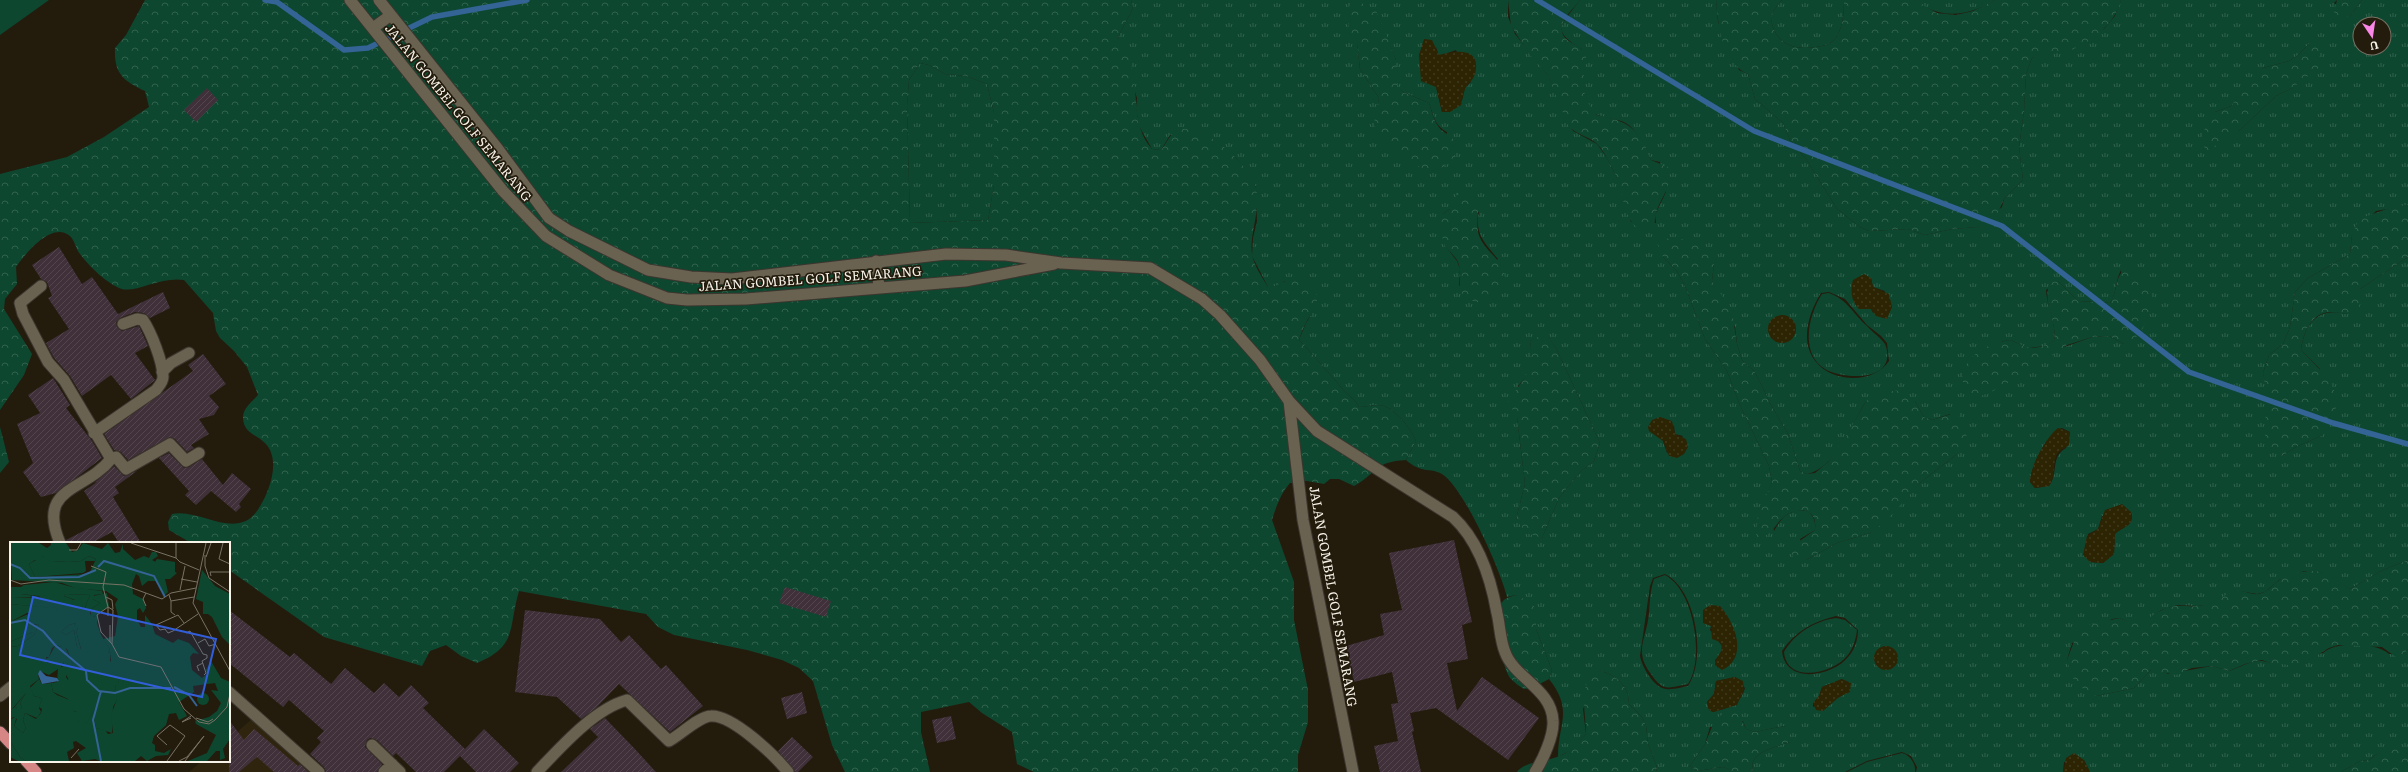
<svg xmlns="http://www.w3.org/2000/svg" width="2408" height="772" font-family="Literata,serif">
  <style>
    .built { fill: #2f250e }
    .grass { fill: url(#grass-tufts); fill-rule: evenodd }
    .forest { fill: url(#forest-crowns); fill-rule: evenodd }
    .sand { fill: url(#sand-dots) }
    .garden { fill: #0d472f }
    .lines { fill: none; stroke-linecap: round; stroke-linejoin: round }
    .stream { stroke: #346395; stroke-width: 5.5 }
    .building { fill: url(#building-hatch) }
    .minor-casing { stroke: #3c362f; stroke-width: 13 }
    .trunk-casing { stroke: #3c362f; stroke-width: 13 }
    .minor { stroke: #6a6250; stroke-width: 11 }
    .trunk { stroke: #d78686; stroke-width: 11 }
    .labels { text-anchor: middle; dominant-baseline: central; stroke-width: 3.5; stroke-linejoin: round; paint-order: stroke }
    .street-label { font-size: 13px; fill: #f8f3e9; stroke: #231c0d }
    .inset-river { fill: none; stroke: #346395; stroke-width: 2 }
    .inset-road { fill: none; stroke: #787265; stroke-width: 1 }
    .view { fill: #335eda; fill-opacity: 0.15; stroke: #335eda; stroke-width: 2 }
    .inset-edge { fill: none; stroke: #f8f3e9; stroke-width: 2 }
  </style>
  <defs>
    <pattern id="grass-tufts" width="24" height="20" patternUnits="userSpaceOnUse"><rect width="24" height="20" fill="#0d472f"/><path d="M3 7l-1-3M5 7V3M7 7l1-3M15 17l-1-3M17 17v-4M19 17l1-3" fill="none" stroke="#31624d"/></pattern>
    <pattern id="forest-crowns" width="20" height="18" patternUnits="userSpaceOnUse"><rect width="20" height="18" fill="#0d472f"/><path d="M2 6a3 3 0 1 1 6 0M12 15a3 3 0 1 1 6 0" fill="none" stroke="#31624d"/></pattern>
    <pattern id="sand-dots" width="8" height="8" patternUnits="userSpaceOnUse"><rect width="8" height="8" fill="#2c2403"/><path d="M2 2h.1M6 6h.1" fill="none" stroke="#413a1c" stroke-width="1.8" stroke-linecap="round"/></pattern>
    <pattern id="building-hatch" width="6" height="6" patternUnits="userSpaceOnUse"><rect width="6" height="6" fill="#40303a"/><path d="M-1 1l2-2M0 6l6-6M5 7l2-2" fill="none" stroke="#53444d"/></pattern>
  </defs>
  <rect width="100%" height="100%" fill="#231c0d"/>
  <!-- built -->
  <path class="built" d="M252,719L313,772H189L202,761H229V739Z"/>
  <!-- grass -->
  <path class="grass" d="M1131,0H1508V17L1515,34L1547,74L1573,131L1597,144L1607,158L1619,182L1631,222L1656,223L1655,215L1666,192L1660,162L1651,160C1644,149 1641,136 1630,126C1621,118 1609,120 1598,115C1579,108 1582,66 1582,49C1548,29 1563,24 1580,0H1716L1718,22L1739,70L1748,74L1755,99L1783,123L1790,140L1806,159L1837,209L1860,227L1869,231L1908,229L1925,235L1952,229L1978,227L2002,207L2004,199L2023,180L2019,147L2024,111L2026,74L2032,58L2041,54L2059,52L2104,29L2115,16L2121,0H2337L2334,3L2350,16L2362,0H2408V205L2376,211L2352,235L2350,254L2308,278L2295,292L2290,327L2283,344L2269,355L2263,373L2282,456L2296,447L2323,435L2320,369L2301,350C2305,323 2318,307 2346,314L2360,297V289L2408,257V560L2383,570L2350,589L2321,572L2304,571L2279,580L2265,592L2257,594L2239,591L2206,605L2197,606L2178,605L2161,610L2147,621L2138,623H2129L2120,618L2112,619L2072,643L2067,660L2097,696L2134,688L2151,670H2160L2168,674L2212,666L2229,671C2244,666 2255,657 2270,663L2323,653C2336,641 2376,642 2389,654H2404L2408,649V754C2391,751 2384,747 2369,760L2360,761L2341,772H2090L2084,760L2064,762L2063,772H1916L1917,767L1911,756L1902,752L1867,761L1845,772H1753C1747,752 1776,747 1790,742L1784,726L1755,732L1746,729L1743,721L1710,727L1705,744L1690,766L1697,771L1723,767L1732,770V772H1656L1657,767L1648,744L1646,725L1642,717L1629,704C1629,686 1617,675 1600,671L1583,709L1586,734L1573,749L1558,757C1558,723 1574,711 1549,679L1552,670L1536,629V612L1516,595L1507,597C1501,571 1464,488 1442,474C1429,467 1422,474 1406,460L1416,441C1411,428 1393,405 1378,405C1372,405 1365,407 1359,407C1355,398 1347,395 1341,387C1327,371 1314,355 1299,340L1306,323L1315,308L1285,281L1277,287H1268L1252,256L1253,238L1257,221L1256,187L1252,180L1236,158L1170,135L1161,150L1152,149L1139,126L1136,108L1137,98L1118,37L1133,8ZM1375,11L1396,60V85L1403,92L1429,103C1434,116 1434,125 1447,132L1446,165L1431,171L1415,163L1378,107L1379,98L1360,69L1357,44ZM2360,24H2384V48H2360ZM2310,43L2292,88L2276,96L2239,131L2215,112L2231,106L2263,68L2289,61L2297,56ZM1436,47L1439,56L1456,50L1471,82L1465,88L1461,105L1442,112L1436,87ZM1450,209L1479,212C1474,233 1485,244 1498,259L1459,286L1460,269L1457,261L1446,247L1443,214ZM1663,257L1714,263L1712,281L1735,327L1737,344L1742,360L1755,372L1771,405L1788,434L1800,471L1807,474C1836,468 1852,424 1866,401H1915L1924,417L1932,420L1950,414L1957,454L1921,482L1870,533L1837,543L1806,560L1800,539L1815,530C1817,510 1801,505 1785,516C1781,519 1777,526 1774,531L1766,498L1772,482L1769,466L1739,403L1727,371L1705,339L1685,286L1677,271ZM2121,270L2124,344L2109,336L2092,337L2059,349L1971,358L2003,341L2011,340L2027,348L2045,346L2054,341C2057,325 2047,307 2046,290L2058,281L2078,301L2110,303C2117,293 2115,281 2121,270ZM1871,278L1873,287L1885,291L1873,313L1871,309L1868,308ZM1829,292L1845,299L1867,325L1881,336L1887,343L1889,361C1874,384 1833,383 1816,362C1799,342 1809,312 1821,293ZM1546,334L1556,348L1600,443L1594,461L1581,471L1559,498L1542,538L1516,519L1525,484L1517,417L1518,386L1530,372L1532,356L1530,341ZM1674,425L1675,434L1683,436L1667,453L1663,441ZM2062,428L2070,432L2066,448C2050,457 2059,473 2049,486L2035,488L2030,482C2030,467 2048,432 2062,428ZM2132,514C2132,528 2123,526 2115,534L2114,554L2103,563L2090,562L2088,534L2098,529L2102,516ZM1665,574C1696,589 1707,658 1688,686C1682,687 1673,690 1666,689C1654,688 1642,667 1640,656L1650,586L1653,578ZM1836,616L1845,618L1858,630C1858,639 1855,649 1849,656C1833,677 1785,685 1782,651C1794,632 1814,621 1836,616ZM1707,624L1736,635L1718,668L1715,660L1721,654L1722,646L1710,630L1711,626ZM1735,677L1745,688C1740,705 1729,708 1713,712L1709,710L1707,702L1714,694L1716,681ZM1842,679V696L1813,707V703L1819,696L1822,687Z
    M1782,0H1844C1844,13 1843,31 1833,41C1828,45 1822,46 1816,47C1797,50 1780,46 1773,27C1772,24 1771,21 1771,18C1772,11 1778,5 1782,0Z
    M1914,0H1995C1974,13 1950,19 1927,8C1923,6 1917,4 1914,0Z
    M920,63L929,65L945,74L966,76L987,84L994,113V185L988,220L910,223L907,106L909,80Z
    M1829,293C1848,300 1853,314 1867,326C1873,333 1880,337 1885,344C1887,349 1888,354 1887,359C1883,382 1839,378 1825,369C1799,353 1809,314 1822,294Z
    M1665,575C1694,590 1705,658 1688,684C1668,688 1663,692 1651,674C1633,651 1647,638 1649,613C1650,601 1650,591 1654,579Z
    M1836,618L1845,620L1857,630C1856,639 1853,649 1847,656C1832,674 1787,684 1784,652C1795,633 1815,621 1836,618Z
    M1902,753C1910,755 1916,764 1915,772H1847L1867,762Z"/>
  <!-- forest -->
  <path class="forest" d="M145,0H1131L1133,8L1118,37C1121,44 1126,51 1129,59C1141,90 1129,123 1152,149L1161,150C1167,143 1169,134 1178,130C1202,121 1251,166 1256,188C1261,211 1249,234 1252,254C1254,266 1262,277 1268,287C1278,287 1283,280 1294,279C1310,278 1320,291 1316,307C1314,313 1308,317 1306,323C1303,328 1301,334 1299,340C1314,355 1327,371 1341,387C1347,395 1355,398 1359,407C1365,407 1372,405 1378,405C1393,405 1411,428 1416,441L1406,460C1373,462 1379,472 1354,486L1339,479H1330L1324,484L1307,481L1290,483C1281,493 1276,507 1272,520L1294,582V620L1308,690V722L1298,755V772H1034L1017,764L1012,732L982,713L969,702L921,712V732L930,772H845L832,745L813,681L799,668L782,660L747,650L674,635L658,627L646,614L519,591C508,628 518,646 477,663L461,656L446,645L430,651L422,666L324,637L229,570V543H191L169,530L168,522L172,514C200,508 236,541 257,511C269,494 282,460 265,443C256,434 243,433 243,417C243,408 253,401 258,395L247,367L234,351L220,338L216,331L213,313L184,280C162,276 135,293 122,289C107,284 89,266 80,254C76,249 75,242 71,237C53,219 25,254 16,267L17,284L5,299L4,309L32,354L24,375L0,410V174L67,157L104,137L149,107L145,91C122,80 114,73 115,48L126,35ZM920,63L929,65L945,74L966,76L987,84L994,113V185L988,220L910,223L907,106L909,80Z
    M1508,0H1580C1574,9 1560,19 1562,31C1564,45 1584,43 1586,57C1587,62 1585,68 1584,73C1582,90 1585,102 1597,115C1619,120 1631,122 1644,143C1647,148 1647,154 1651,160L1668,167C1674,186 1661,196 1656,213C1654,218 1656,223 1653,228C1623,238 1625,192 1615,174C1610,164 1604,150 1596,143C1586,135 1576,135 1568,125L1547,74L1530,55L1511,26Z
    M1716,0H1782C1778,5 1772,11 1771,18C1771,21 1772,24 1773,27C1780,46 1797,50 1816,47C1822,46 1828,45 1833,41C1843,31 1844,13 1844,0H1914L1937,13L1956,15L1973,11L1995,0H2121C2116,23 2091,43 2069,51C2056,55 2044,52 2032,58L2026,74L2024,111L2019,147L2023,180L2004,199L1997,215L1978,227L1952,229L1925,235L1908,229L1869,231L1860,227L1837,209L1806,159L1790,140L1783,123L1755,99L1748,74C1722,63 1718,25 1716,0Z
    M2337,0H2362L2350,16L2339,19L2334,12Z
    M1360,2L1376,11L1383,27L1396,60L1397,85L1403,92L1429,103C1432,111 1433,119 1438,126C1443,134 1453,134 1456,145C1457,153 1454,157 1450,162C1445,166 1437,171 1431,171C1419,171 1377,137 1375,126C1373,118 1378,106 1379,98L1360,69L1357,44L1349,28L1346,11L1351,4Z
    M2318,40L2320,67L2292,88L2276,96L2239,131L2207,151L2202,144V136L2209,118L2215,112L2231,106L2255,74L2263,68L2289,61L2297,56L2310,43Z
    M1467,189L1478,203C1479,214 1475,227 1480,238C1489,256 1503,257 1506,284L1487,303C1445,301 1467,278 1457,260C1454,255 1448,251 1445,246C1442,239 1441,230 1439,222L1443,214L1450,209L1458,192Z
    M2408,205V257L2360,289C2360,296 2362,307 2355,312C2348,317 2338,311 2331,312C2311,312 2303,334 2301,350L2327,377L2336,394L2338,402L2332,419L2323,435L2296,447L2282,456L2265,450L2266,391L2263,373L2269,355L2283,344L2290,327L2295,292L2308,278L2350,254L2352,235L2359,219L2392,207Z
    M1673,237L1690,241L1704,249L1714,263L1712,281L1732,311L1737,344L1742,360L1755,372L1771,405L1788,434L1800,471L1807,474L1815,473L1828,462L1848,433L1866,401L1885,392L1902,390L1915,401L1924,417L1932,420L1958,412L1968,440L1957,454L1921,482L1885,522L1870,533L1837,543L1806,560L1797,561L1790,553L1794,545L1815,530C1816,518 1814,514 1803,510C1797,511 1790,512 1785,516C1772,526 1776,535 1756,538L1758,514L1772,482L1769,466L1739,403L1727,371L1705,339L1685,286L1677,271L1663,257L1657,242Z
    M2129,266L2138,271L2152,296C2148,316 2146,336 2124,344L2109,336L2092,337L2067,345L2030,371L1991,392L1975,398L1965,391C1954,361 1984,343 2011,340C2028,349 2036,351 2054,341C2058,321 2041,303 2050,282L2058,281L2078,301L2110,303C2119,290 2113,275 2129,266Z
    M1546,333L1556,348L1600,443L1594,461L1581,471L1559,498L1542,538L1526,533L1516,519L1525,484L1517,417L1508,402C1524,377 1534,373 1530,341Z
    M0,427L9,462L0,473Z
    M2408,560V649L2404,654L2396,657L2382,647L2338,645L2329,648L2299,666L2270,663L2262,660L2245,664L2229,671L2212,666L2192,668L2176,675L2151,670L2134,688L2097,696L2088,694L2072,677L2067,660L2076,636L2082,628L2091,624L2120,618C2143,632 2150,612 2170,607C2180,604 2187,607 2197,606C2211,606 2223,594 2237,591C2243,590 2251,595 2258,594C2267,593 2271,586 2278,581C2283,577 2291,574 2297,573C2323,567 2330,576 2350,589L2383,570Z
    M1516,595L1533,604L1536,612V629L1552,670L1549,679L1532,688L1524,689C1519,686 1515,683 1511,679C1501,667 1494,619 1501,604C1504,598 1509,597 1516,595Z
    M1600,671C1617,675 1629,686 1629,704L1642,717L1646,725L1648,744L1657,767L1656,772H1517C1526,761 1544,762 1557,757C1569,753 1577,744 1586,734C1586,712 1579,695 1591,674Z
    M1730,710L1739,714L1746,729L1755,732L1784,726L1790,733V742C1776,747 1747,752 1753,772H1732L1731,770L1723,767L1697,771L1690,766L1705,744L1715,719Z
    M2384,749H2394L2408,754V772H2341L2360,761L2369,760Z"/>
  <!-- sand -->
  <path class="sand" d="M1424,39L1432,40L1439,55C1455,51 1482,46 1475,74C1473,80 1469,83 1466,87C1463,92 1462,100 1461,105L1450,112H1442L1436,87L1421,81L1419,55Z
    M1864,274L1871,278L1873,287L1889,294L1892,307L1887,319L1876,316L1871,309H1859C1851,301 1850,290 1853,280Z
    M1768 329a14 14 0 1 1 28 0a14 14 0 1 1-28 0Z
    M1660,417L1672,421L1675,434L1686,439L1688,447L1684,454L1677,458L1669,456L1663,441L1649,431L1648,427L1652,420Z
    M2058,428L2070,432L2069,445C2066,448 2061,449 2059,452C2051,460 2057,476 2049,486L2035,488L2030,482C2030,467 2046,437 2058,428Z
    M2122,504L2131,512C2135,527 2123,526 2115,534L2114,554L2103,563L2090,562L2083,555L2087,536L2098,529L2105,510Z
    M1710,605L1720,606C1735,623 1749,657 1722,670L1715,665C1715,655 1726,652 1720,642L1712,639L1711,626L1703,623V610Z
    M1874 658a12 12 0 1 1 24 0a12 12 0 1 1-24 0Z
    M1735,677L1743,681L1744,690L1737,705L1713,712L1709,710L1707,702L1714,694L1716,681Z
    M1842,679L1851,683L1850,692L1839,697L1823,711L1816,710L1813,703L1819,696L1822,687Z
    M2074,753L2084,760L2090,772H2063L2066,758Z"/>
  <!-- garden -->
  <path class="garden" d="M0,0H49L0,35Z"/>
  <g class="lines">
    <!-- stream -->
    <path class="stream" d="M265,0L277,2L344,50L368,48L432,17L527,0
      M1537,0L1754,131L2002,226L2189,372L2333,423L2408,444"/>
  </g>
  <!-- building -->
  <path class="building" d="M207,88L218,100L196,122L184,110Z
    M59,247L82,284L92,277L118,314L163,292L170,308L150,318L144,313L135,312L120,318L116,322L117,327L122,331L139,326L148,346L135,353L155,380L131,399L111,375L82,396L70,376L54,358L46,343L69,329L48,298L52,296L47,282L41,279L32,265Z
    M203,354L226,384L209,396L219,407L214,415L199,419L209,434L191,445L194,448L187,452L175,439L170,437L128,460L121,452L114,450L104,434L193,371L188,365Z
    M53,378L70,405L66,408L92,441L102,458L56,493L41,497L23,472L33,463L17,424L40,413L28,395Z
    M169,453L184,468L189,467L202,459L223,485L232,473L251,489L239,504L241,507L236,512L211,491L196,505L185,495L189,491L159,458Z
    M114,466L124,476L137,471L115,487L119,493L113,497L141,543H119L112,532L92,543H67L66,540L103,521L84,491L97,482L94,483Z
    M1454,540L1472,622L1462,625L1468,659L1447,663L1457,711L1482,677L1539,718L1508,760L1436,708L1410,713L1414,731L1412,732L1421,772H1380L1374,746L1398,741L1391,704L1398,703L1392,672L1354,682L1346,646L1384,635L1380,614L1402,610L1389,553Z
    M785,587L831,601L826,617L779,603Z
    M229,610L290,657L294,653L331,684L345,668L374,693L384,683L399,697L411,685L429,703L423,708L465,749L484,729L519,763L510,772H476L460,756L444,772H416L396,753L393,756L377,740L370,738L367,740L365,747L382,764L377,772H326L324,767L310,754L321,742L317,738L324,731L289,700L283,707L229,663Z
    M525,610L600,619L621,642L629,635L661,669L666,665L703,706L670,732L619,684L596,708L581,719L557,697L515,692Z
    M802,692L807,713L787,719L781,698Z
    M951,716L956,739L937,743L932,720Z
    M605,718L634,748L656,772H561L598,737L590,729Z
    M229,720L244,740L254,729L298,766L300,764L308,772H274L257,757L239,772H229Z
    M792,737L813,757L798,772H795L778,751Z"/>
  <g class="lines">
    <!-- minor casing -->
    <g class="minor-casing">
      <path id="minor" d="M350,0L503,191L546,236L609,275L667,298L687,300L746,299L965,281L1054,264
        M379,0L498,149L549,218L569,231L648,270L691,277L732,279L946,254L1006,255L1061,263L1150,268L1202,299L1220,315L1260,360L1289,401L1303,520L1353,772
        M373,28L391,15
        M876,261L879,286
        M41,286L20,303L23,314L48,362L64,380L111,459C85,492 36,486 60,543
        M162,372L171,363L189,353
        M1289,401L1317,431L1453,517C1479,541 1491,579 1497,613C1500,625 1500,640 1505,652C1514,678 1552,689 1553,721C1554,735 1543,760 1535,772
        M94,433L156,390C159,386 163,382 163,377C163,362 151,332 143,320L137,319L123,324
        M111,459L116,457L126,469L170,444L186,461L199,453
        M229,692L319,772
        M0,696L11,687
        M372,745L400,772
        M384,772L392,764
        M537,772C560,748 594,709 627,700L669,741C680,735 700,716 711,716C733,715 775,756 788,772"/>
    </g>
    <!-- trunk casing -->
    <g class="trunk-casing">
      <path id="trunk" d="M0,732L11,744
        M26,761L36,772"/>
    </g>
    <!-- minor -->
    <use href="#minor" class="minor"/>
    <!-- trunk -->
    <use href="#trunk" class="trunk"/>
  </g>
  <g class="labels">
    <!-- street labels -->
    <g class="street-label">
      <text transform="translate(459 112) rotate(51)">JALAN GOMBEL GOLF SEMARANG</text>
      <text transform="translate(810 278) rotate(-4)">JALAN GOMBEL GOLF SEMARANG</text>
      <text transform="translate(1334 596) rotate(80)">JALAN GOMBEL GOLF SEMARANG</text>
    </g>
  </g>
  <!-- overview -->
  <g transform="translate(10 542)">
    <rect width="220" height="220" fill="#231c0d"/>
    <path d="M33,14L42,19L59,20L71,19L79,14L86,17L85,19H75L76,29L73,31L25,35L19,22ZM44,40L62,45L92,49L93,52L84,53L83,57L90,61L80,68V72L84,75L88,71L87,81L91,93L100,107L98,110L101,111L100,119L108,125L109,141L105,145L108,156L103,165L102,191L86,186L84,178L87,164L75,184L67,179V170L63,169L58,157L43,150L41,141L47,140L48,127L39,133L32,130L28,132L29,137L20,144L24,154L32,156L29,166L31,170L27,176L15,171L13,178L16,186L13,191L4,184L7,177L3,175L0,178V105L8,104L24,93L29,82H24L23,90L0,100V80L25,69L43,71L39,66L0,62V56H31L29,54L11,52V45L14,43ZM56,52L80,53L75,65L77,68L72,69L73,62L70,55L64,58L54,54ZM66,81L64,84L68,86L66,89L71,107L67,105L64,88L56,93L51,90L59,83ZM46,103L57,107L61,117L62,126L58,138L56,135L58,120H54L52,125L44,120L37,121L36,115H39L42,106ZM16,151L10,161L12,166L8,168L6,165L2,167ZM0,199L10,215L16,219H8L0,215Z" fill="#0d472f" fill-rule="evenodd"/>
    <path d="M0,1H29L37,6L41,3V1H56L62,10L68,8L73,1L92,7L98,1L105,11L110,10L113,2V7L125,18L134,14L139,16L142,10H146L148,14L142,18L167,31L160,37H155L158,50L154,54L147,39H138L132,44L129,34L126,32L122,42L123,52L133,57L136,66L133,71L130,66L127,68V78L131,85H135V73L142,82L145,92L163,101L168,97L179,101L189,112L183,111L180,115L182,128L192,136L197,132L196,128L201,119L211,136L220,140V197L213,207L215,216L210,218V209H206L197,219H178L197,211L206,193L186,182L185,179L199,175L207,169L211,161L201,148L208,149L205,141L183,144L184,150L169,160L177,174L169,178L166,171L159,172L156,183L144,194L142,201L145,203V209L154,211L161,207L158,213L146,214L137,219L131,214L125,219H90L85,217L72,219L67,211L76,206L66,199L63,200L64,206L57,210L59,219H16L10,215L0,199V178L7,174L4,184L13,191L16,186L13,178L15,171L26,177L31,171L32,167L29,165L32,156L24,154L20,146L29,137L32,142L41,141L43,150L47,153L62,159L65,164L63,169L67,170L68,180H73L75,183L87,164L84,178L86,186L95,188L98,192L103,191L101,173L107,157L105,145L109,140L107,135L108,126L101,122V111L98,110L100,107L93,97L105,94L108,74L105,62L108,57L96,49L65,46L52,41L2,38ZM33,14L39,19L59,20L71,19L79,14L86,17L79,32L25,35L19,22L25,18L29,20ZM192,28L205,44L220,52V103L212,95L202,75L198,72H193V60L186,57ZM0,45H11V52L32,55L1,56ZM97,51L99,64L82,76L80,68L90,61L83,57V54ZM56,52L80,53L75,65L78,68L74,71L70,69L73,66L70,56L65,58L54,54ZM0,62L46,66L47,69L45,71H17L0,80ZM66,81L64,84H69L66,89L71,108L67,105L64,88L56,93L51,90L59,83ZM29,82L24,93L8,104L0,105V100L23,90V83ZM45,104L55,105L61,117L63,124L59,138L55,131L58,120H54L50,126L44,120H31L39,115ZM16,151L10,161L12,166L8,169L6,165L2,168Z" fill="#0d472f" fill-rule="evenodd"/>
    <path d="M147,17L165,20V31H159L147,22L145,20Z" fill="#0d472f"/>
    <path d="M187 157a6 6 0 1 1 12 0a6 6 0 1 1-12 0Z" fill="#0d472f"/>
    <path d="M30,128L36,134L47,136L49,139L32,142L28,132Z" fill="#346395"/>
    <path class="inset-river" d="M0,22L10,26L20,36L69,35L86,28M88,25L94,19L144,34L155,55M0,81L15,78L33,89L45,103L76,129L77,138L89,149L105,151L120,146H161M164,145L179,153L187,164M91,149L83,178L91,219"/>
    <path class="inset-road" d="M121,1L166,16M166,1V16L170,20L189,28M196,1L183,61L220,129M213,1L209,17L220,22M59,8H67L71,1M195,13V24L199,36L220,50M196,15L201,1M81,24L96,30L93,45L98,65L103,68L102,102L109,115L151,125L174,167L189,180L199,182L205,178L217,165L220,152M201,34L200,30H220M171,37L187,40M0,38L11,42L39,38L114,43L152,57L161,51L186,46M170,48L175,24M136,51L133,57L136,64M159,53L161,59L184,55M96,55L102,58L103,67M161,59V70L165,73M98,74V65L87,73L91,90L102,102M174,81L168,73L146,83L150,88L155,87L158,91L163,89L188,72M100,83V100M176,91L180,89L193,112L197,113V116L192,119L196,131L194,133M188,101L195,97L199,104L206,102M189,129L187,124L193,121M181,174L172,180L181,176M186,176L198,180L203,177M61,216L69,207M157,219L175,194L160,183L147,194L157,203M169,219L177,215L194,194L175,219"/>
    <path class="view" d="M23,55L206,97L192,155L10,113Z"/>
    <rect width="220" height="220" class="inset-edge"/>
  </g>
  <!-- north arrow -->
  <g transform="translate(2372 36) rotate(167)"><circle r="19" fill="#231c0d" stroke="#787265"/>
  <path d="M0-3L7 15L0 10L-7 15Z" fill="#fa87e7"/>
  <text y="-6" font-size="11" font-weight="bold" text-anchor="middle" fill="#f8f3e9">U</text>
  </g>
</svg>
